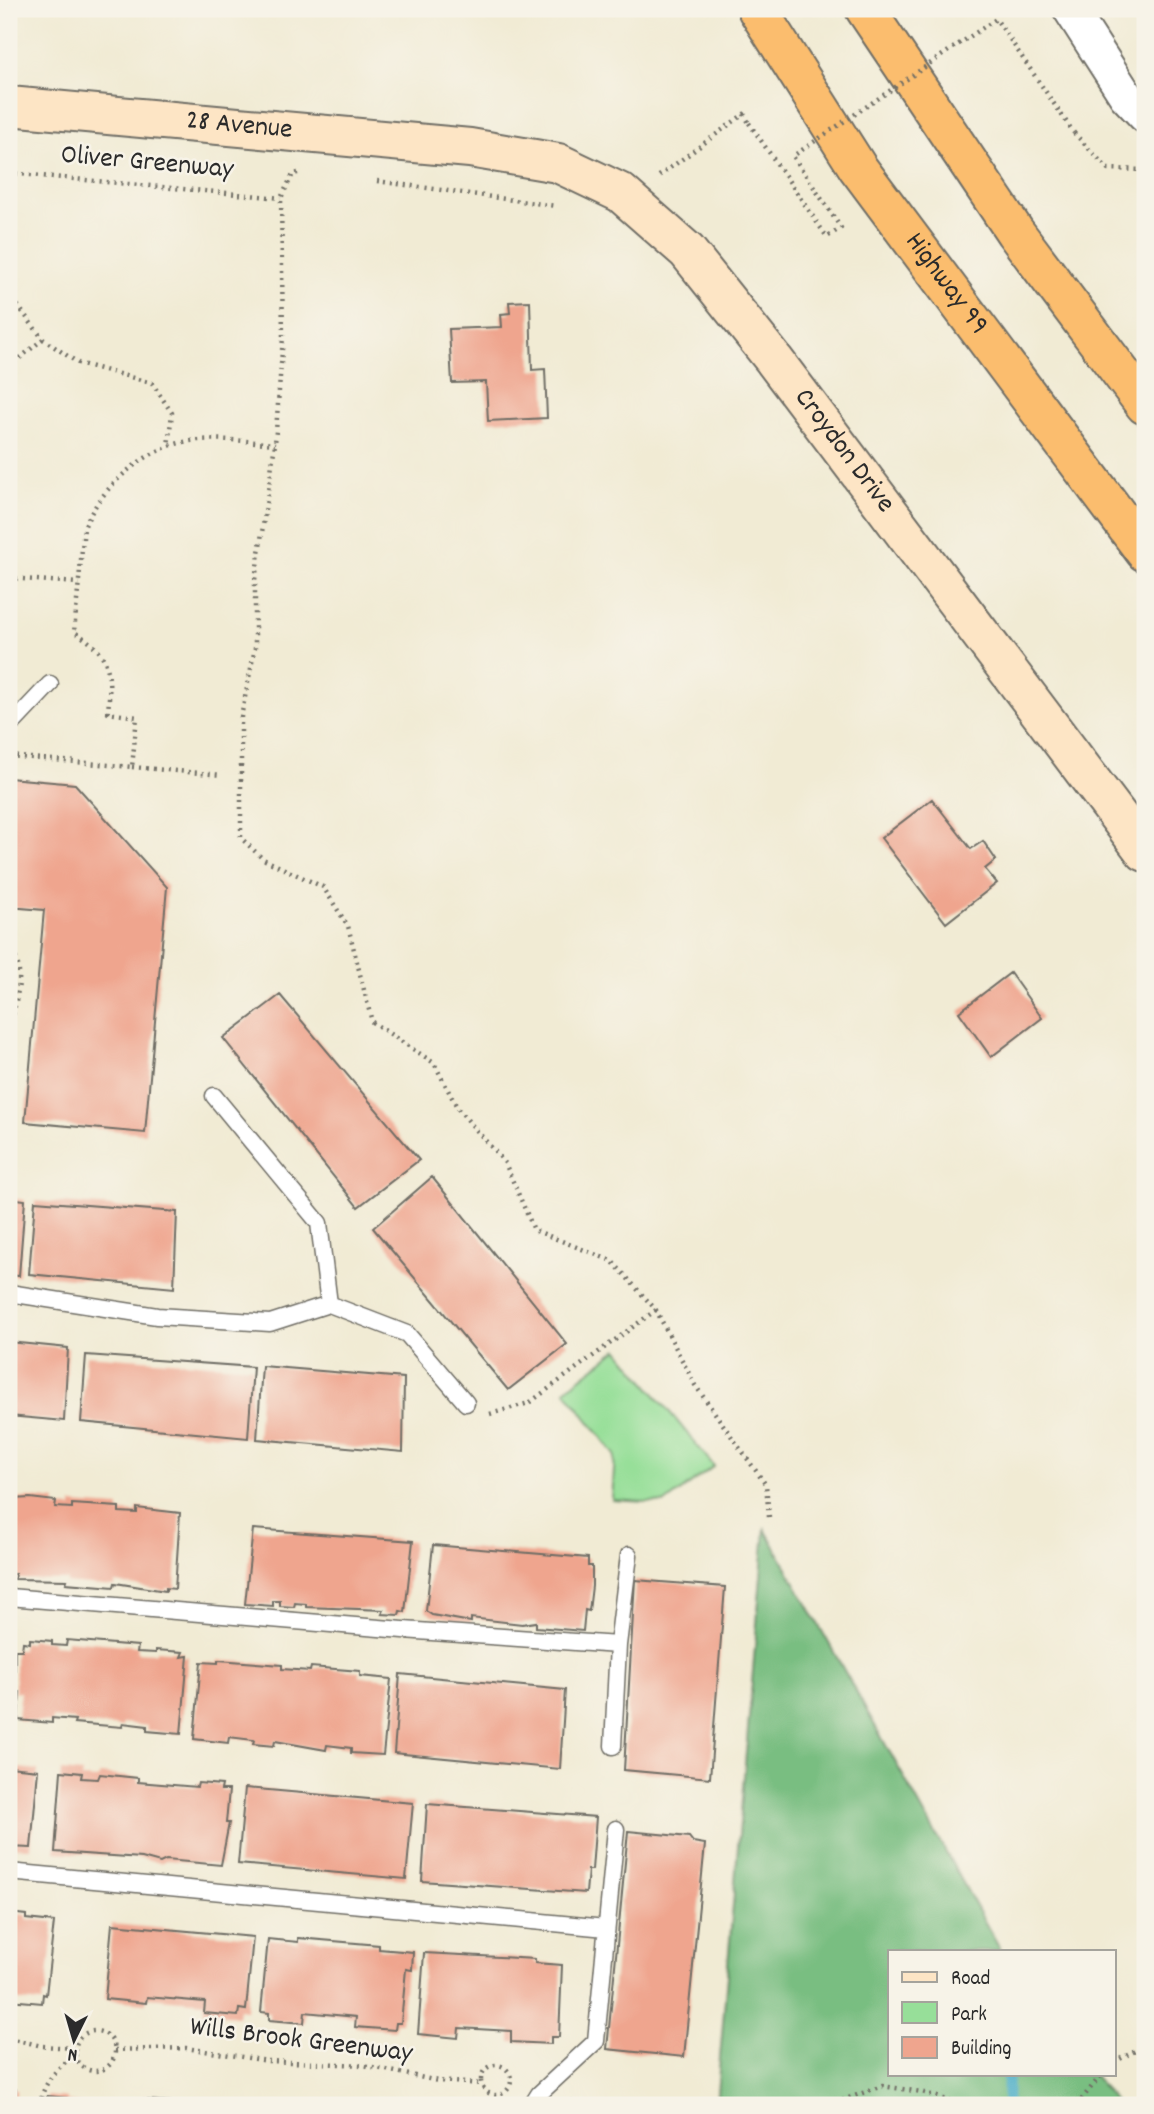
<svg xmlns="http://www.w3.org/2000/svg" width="1154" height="2114" font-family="Dekko,sans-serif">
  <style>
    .green { fill: #97df99; stroke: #618562; stroke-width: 2 }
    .forest { fill: #79be81; stroke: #527456; stroke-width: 2 }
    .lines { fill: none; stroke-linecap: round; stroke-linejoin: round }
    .stream { stroke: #46acc6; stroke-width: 10 }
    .building { fill: #efa58e }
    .lane-casing { stroke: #706e66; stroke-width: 19 }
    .street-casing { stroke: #706e66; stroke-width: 37 }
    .secondary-casing { stroke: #706e66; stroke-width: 42 }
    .highway-casing { stroke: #706e66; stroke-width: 42 }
    .path { stroke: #706e66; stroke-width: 4.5; stroke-dasharray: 2 5; stroke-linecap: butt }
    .lane { stroke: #fff; stroke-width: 16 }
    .street { stroke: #fff; stroke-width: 33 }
    .secondary { stroke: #fde5c5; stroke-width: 38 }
    .highway { stroke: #fbbd6e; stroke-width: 38 }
    .path-bridge { stroke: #706e66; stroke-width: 4.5; stroke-dasharray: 2 5; stroke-linecap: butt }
    .labels { text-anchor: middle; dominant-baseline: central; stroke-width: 5; stroke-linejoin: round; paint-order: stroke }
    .street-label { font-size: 28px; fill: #2b2b2b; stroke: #f7f3e8 }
  </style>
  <rect width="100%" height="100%" fill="#f7f3e8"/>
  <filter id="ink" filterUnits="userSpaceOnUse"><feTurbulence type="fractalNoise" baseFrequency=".0143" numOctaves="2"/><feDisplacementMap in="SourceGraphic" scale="14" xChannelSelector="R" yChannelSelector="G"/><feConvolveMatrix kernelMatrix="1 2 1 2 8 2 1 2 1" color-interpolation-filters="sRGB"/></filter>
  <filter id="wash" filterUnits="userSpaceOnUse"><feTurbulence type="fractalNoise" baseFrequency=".00686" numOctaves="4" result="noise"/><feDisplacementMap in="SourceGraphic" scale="28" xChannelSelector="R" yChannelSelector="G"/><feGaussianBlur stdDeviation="1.57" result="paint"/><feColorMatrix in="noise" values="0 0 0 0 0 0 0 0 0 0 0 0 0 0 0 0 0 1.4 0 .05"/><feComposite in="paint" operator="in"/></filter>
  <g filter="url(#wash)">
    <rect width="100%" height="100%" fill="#f1ebd4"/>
    <!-- green -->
    <path class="green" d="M618,1349L714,1466L665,1503L612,1500L615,1455L565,1390Z"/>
    <!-- forest -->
    <path class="forest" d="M765,1529L1001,1951H890V2074H1093L1117,2105H716Z"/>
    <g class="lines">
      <!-- stream -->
      <path class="stream" d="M1007,2105L1008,2074"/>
    </g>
    <g id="blocks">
      <!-- building -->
      <path class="building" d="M530,301L532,370L545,369L547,418L488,421L486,382L452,383L449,329L502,327L501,314L510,313L509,302Z
        M9,778L75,784L167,887L145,1133L25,1122L44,910L9,907Z
        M932,799L971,849L983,841L996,860L985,869L997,883L946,923L881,838Z
        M1010,973L1042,1018L991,1057L959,1012Z
        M280,995L419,1160L358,1207L223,1038Z
        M432,1177L567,1344L508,1390L373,1228Z
        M9,1198L25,1200L19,1276L9,1275Z
        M35,1201L177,1212L174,1288L29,1274Z
        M9,1342L68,1348L64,1421L9,1416Z
        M86,1355L253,1367L248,1438L81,1422Z
        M262,1366L404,1378L403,1452L257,1439Z
        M30,1498L56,1501L55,1507L72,1508V1504L119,1507V1512L137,1513V1508L180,1513L175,1589L166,1588V1591L115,1583L114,1587L66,1583L67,1580L14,1579L15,1574H9L13,1499Z
        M253,1529L413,1541L405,1612L400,1611L399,1615L382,1614L384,1610L306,1607V1604L295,1603L294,1607L280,1606V1601H273V1606L245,1604Z
        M433,1545L588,1558V1566H592V1586L589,1611L585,1610L583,1631L536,1627V1622L522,1624L471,1618V1622L432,1615L426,1611Z
        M635,1580L725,1587L710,1778L624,1770Z
        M30,1639L52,1641V1645L66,1646L67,1640L138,1646L137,1652L156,1653V1650L183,1652L181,1657L188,1656L181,1734L147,1731V1726L123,1723L122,1727L74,1723L75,1720L52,1718V1723L18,1720L20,1692H15V1650H22L23,1642L30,1643Z
        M218,1660L282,1665V1669L310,1671L311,1667L360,1671V1676L391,1679L383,1755L351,1753V1748L327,1745L326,1750L275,1741L274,1746L253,1744L254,1740L229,1737L228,1743L194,1739L201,1662L218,1663Z
        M400,1674L565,1690L560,1769L394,1753Z
        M9,1767L38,1770L31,1848L9,1847Z
        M61,1771L82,1773L81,1778L98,1779L100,1774L138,1778V1782L197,1787L198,1783L222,1785L221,1790H229L226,1823H229L221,1865L166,1860L160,1863L142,1858L55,1852Z
        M245,1788L413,1803L406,1879L238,1864Z
        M427,1804L596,1817L592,1870H588L586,1893L422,1881Z
        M628,1831L689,1837L693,1842L705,1844L684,2057L607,2049Z
        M9,1913L26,1915V1919L54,1922L46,1995L43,1994L42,2003L9,2000Z
        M112,1924L253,1937L246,2010L239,2009L238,2016L204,2013L205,2002L147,1997L146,2003L105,1999Z
        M298,1938L379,1945V1949L413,1952L412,1970L406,1969L401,2023H396L395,2030L355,2027L356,2017L305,2012L304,2023L269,2020V2013L261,2012L268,1939L298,1942Z
        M424,1953L535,1959V1963L562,1965L559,2037H551V2044L511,2042V2031L459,2028L458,2038L418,2034Z
        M9,2088L16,2089L15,2105H9Z
        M47,2096L67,2098V2102L87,2105H46Z
        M133,2099L185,2103V2105H132Z"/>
    </g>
  </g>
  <g filter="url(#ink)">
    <use href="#blocks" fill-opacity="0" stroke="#706e66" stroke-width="2"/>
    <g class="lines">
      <!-- lane casing -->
      <g class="lane-casing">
        <path id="lane" d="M9,720L15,721L50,684
          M214,1096L319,1223L329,1304
          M9,1293L157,1316L270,1323L329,1304L407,1334L466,1403
          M9,1597L403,1630L618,1645
          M613,1746L618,1645L629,1555
          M9,1872L606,1928
          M532,2105L539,2094L596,2041L616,1829"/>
      </g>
      <!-- street casing -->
      <g class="street-casing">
        <path id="street" d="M1070,9L1126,96L1145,116"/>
      </g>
      <!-- secondary casing -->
      <g class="secondary-casing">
        <g id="secondary">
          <path id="s1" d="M9,106L470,148L558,163L621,193L687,251L774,360L1145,852"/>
        </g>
      </g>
      <!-- highway casing -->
      <g class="highway-casing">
        <g id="highway">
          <path id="s2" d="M757,9L858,168L1145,552"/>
          <path d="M865,9L1015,232L1145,405"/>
        </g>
      </g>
      <!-- path -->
      <path class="path" d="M1074,133L1108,169L1145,170
        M9,173L281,198
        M298,173L293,174L281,198L283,337L275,444L255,580V648L241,717V838L263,859L323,887L348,926L372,1022L434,1063L458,1109L505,1163L534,1230L612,1261L656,1310L695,1385L766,1485L769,1517
        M659,176L744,114L749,123
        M377,181L556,206
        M9,294L43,339L78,363L152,383L172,413L168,446
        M9,367L43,339
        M9,578L79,583
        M9,756L132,767L137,717L108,713C111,673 112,653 74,632L84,528C97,494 133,460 167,447C198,434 243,441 275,444
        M132,767L222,775
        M9,945C30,976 12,998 12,1032
        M490,1414L529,1403L656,1310
        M75 2051a20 20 0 1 1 40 0a20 20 0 1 1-40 0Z
        M9,2038L42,2046L74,2048
        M115,2050L186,2048L268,2061L363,2065L438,2081L482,2084
        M1114,2062L1145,2046
        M481 2080a15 15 0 1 1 30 0a15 15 0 1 1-30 0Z
        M571,2102L591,2105
        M40,2105C42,2084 58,2066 75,2055
        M829,2105L882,2086L922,2092L963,2105
        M1077,2105L1102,2074"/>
      <!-- lane -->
      <use href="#lane" class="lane"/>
      <!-- street -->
      <use href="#street" class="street"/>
      <!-- secondary -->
      <use href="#secondary" class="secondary"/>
      <!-- highway -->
      <use href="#highway" class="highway"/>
      <!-- path-bridge -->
      <path class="path-bridge" d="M749,123L827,237L841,228L793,156L996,19L1074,133"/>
    </g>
  </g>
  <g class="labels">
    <!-- street labels -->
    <g class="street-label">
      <text stroke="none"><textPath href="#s1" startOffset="231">28 Avenue</textPath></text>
      <text transform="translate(147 164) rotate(5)">Oliver Greenway</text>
      <text stroke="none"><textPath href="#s2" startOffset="334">Highway 99</textPath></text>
      <text stroke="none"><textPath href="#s1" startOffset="964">Croydon Drive</textPath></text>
      <text transform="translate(301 2042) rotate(7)">Wills Brook Greenway</text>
    </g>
  </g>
  <!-- margin -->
  <rect width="1154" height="2114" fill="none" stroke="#f7f3e8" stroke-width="35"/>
  <!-- legend -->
  <rect x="888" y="1950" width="228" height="126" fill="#f7f3e8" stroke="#a5a39c" stroke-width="2"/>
  <rect x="902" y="1972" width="35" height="10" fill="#fde5c5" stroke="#a5a39c" stroke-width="2"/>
  <text x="951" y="1984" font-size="21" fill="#2b2b2b">Road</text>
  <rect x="902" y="2002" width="35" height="21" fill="#97df99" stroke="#a5a39c" stroke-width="2"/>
  <text x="951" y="2020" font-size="21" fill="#2b2b2b">Park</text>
  <rect x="902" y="2037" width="35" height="21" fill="#efa58e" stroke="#a5a39c" stroke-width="2"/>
  <text x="951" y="2054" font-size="21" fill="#2b2b2b">Building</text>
  <!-- north arrow -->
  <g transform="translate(74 2040) rotate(185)" stroke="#f7f3e8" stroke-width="5" paint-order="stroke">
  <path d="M0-5L12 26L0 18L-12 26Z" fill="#2b2b2b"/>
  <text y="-10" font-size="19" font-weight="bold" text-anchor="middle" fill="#2b2b2b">N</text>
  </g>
</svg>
